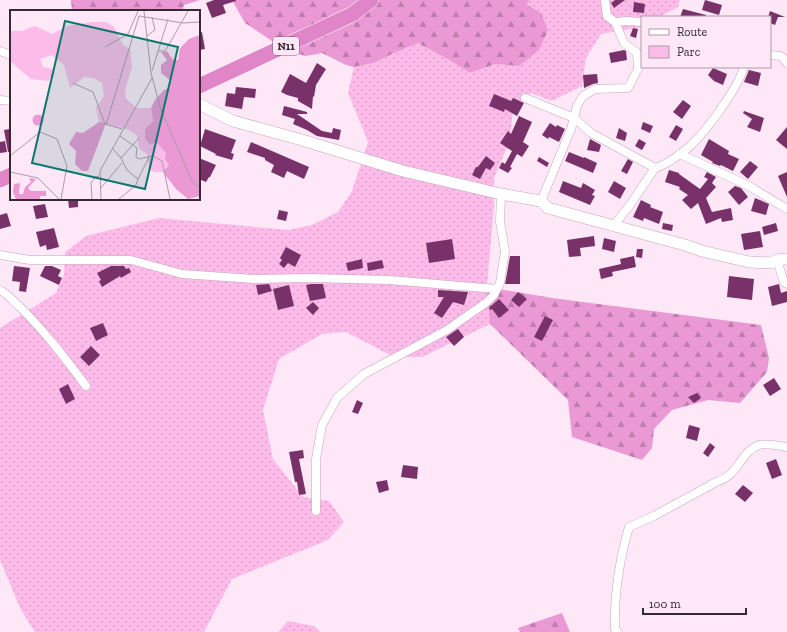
<svg xmlns="http://www.w3.org/2000/svg" width="787" height="632" font-family="'Zilla Slab',serif">
  <style>
    .green { fill: url(#green-dots) }
    .forest { fill: url(#forest-firs) }
    .building { fill: #793269 }
    .lines { fill: none; stroke-linecap: round; stroke-linejoin: round }
    .street-casing { stroke: #c4a9bb; stroke-width: 9 }
    .secondary-casing { stroke: #c4a9bb; stroke-width: 12 }
    .highway-casing { stroke: #fff; stroke-width: 16 }
    .street { stroke: #fff; stroke-width: 8 }
    .secondary { stroke: #fff; stroke-width: 11 }
    .highway { stroke: #df85c8; stroke-width: 15 }
    .labels { text-anchor: middle; dominant-baseline: central; stroke-width: 4; stroke-linejoin: round; paint-order: stroke }
    .shield { fill: #fee7f7; stroke: #71636c; stroke-width: 1 }
    .shield-label { font-size: 11px; font-weight: bold; fill: #342a31 }
    .inset-road { fill: none; stroke: #ad9ba8; stroke-width: 1 }
    .view { fill: #0f766e; fill-opacity: 0.15; stroke: #0f766e; stroke-width: 2 }
    .inset-edge { fill: none; stroke: #342a31; stroke-width: 2 }
  </style>
  <defs>
    <pattern id="green-dots" width="8" height="8" patternUnits="userSpaceOnUse"><rect width="8" height="8" fill="#fdbbea"/><path d="M2 2h.1M6 6h.1" fill="none" stroke="#d9a1c9" stroke-width="1.8" stroke-linecap="round"/></pattern>
    <pattern id="forest-firs" width="22" height="20" patternUnits="userSpaceOnUse"><rect width="22" height="20" fill="#ea99d4"/><path d="M5 1l3.5 6h-7zM16 11l3.5 6h-7z" fill="#be7dad"/></pattern>
  </defs>
  <rect width="100%" height="100%" fill="#fee7f7"/>
  <!-- green -->
  <path class="green" d="M529,0H680L678,7L660,17H642V27L601,34L586,58L582,86L552,101L531,93L513,109L510,140L494,178V206L487,286L491,282L490,324L422,357H394L346,332L322,334L279,359L263,410L273,459L303,497L329,501L344,522L328,540L232,579L204,632H35L21,610L0,560V328L56,293L64,275L65,252L86,236L159,218L288,230L312,225L338,212L352,191L368,142L348,93L354,67L374,63L394,53L418,43L451,61L470,73L495,64L519,66L541,13L527,3Z
    M288,621L314,626L320,632H278Z"/>
  <!-- forest -->
  <path class="forest" d="M71,0H200L184,5L182,11H72Z
    M232,0H529L527,4L541,13L548,30L539,50L519,66L495,64L470,73L451,61L418,43L394,53L374,63L354,67L346,65L322,53L306,56L287,51L245,23Z
    M487,287L552,298L761,325L769,358L767,372L740,403L708,400L672,410L654,429L652,448L642,460L572,437L568,400L490,324Z
    M562,613L570,632H520L518,628Z"/>
  <!-- building -->
  <path class="building" d="M214,0H236V1L223,5L226,13L212,18L206,3Z
    M615,0H625L614,8L611,3Z
    M705,0L722,5L719,15L702,10Z
    M634,2L645,4L644,13L633,12Z
    M683,9L706,15V17H680Z
    M770,11L785,17H778L775,25L770,23V17H768Z
    M633,28L638,29L636,38L630,36Z
    M202,32L205,49L199,50V33Z
    M624,50L626,51L627,60L611,63L609,53Z
    M317,63L326,69L316,85L314,97L313,96L312,109L298,101V98L287,95L281,92L290,74L306,83Z
    M713,68L727,74L723,85L714,81L708,75Z
    M749,70L761,73L758,86L744,82Z
    M597,74L598,83L593,84L584,88L583,75Z
    M236,87L256,89L255,98L244,97L242,109L225,106L227,93L235,94Z
    M494,94L511,101L513,98L524,103L517,116L505,109L504,112L489,106Z
    M683,100L691,106L682,119L673,112Z
    M284,106L307,112V114H297L322,131L332,133L333,128L341,130L339,140L317,136L307,130L293,124L295,119L282,115Z
    M744,111L764,118L760,132L747,127L752,119L743,113Z
    M519,116L532,122L523,142L529,146L522,157L517,154L510,167L512,168L508,173L499,168L502,162L505,164L512,151L500,143L508,131L511,134Z
    M643,122L653,126L650,133L641,129Z
    M550,123L556,127L557,125L565,129L559,142L549,137L548,139L542,135Z
    M676,125L683,129L676,141L669,137Z
    M787,127V149L776,140Z
    M619,128L627,133L625,141L616,138Z
    M10,129L11,152H8L4,130Z
    M205,129L236,140L231,153L234,154L232,160L215,155L216,154L200,146Z
    M590,139L601,145L599,152L587,150Z
    M639,139L646,143L642,150L635,146Z
    M709,139L729,151L728,154L739,159L733,171L721,165L720,166L712,163L713,162L701,155Z
    M5,141L7,152L0,153V142Z
    M251,142L309,167L304,179L287,171L284,178L271,172L274,165L265,160V158L247,152Z
    M569,152L584,158V157L597,163L593,173L565,161Z
    M486,156L495,163L490,170L486,168L480,179L472,175L476,167H478Z
    M539,157L549,163L547,167L537,161Z
    M199,158L216,165L210,177H209L206,182L199,179Z
    M628,159L633,162L627,174L621,171Z
    M750,161L758,167L748,179L740,172Z
    M669,170L679,173V174L700,189L708,179L704,177L707,172L716,177L712,183L716,187L706,198L712,212L731,208L733,220L722,222L721,218L706,224L698,203L691,209L682,200L688,195L679,189L680,187L665,182Z
    M787,172V197L778,176Z
    M563,181L581,188L583,183L595,190L592,195L595,196L590,205L559,192Z
    M614,181L626,188L620,199L608,192Z
    M735,186L741,188L748,197L739,205L728,192Z
    M755,198L769,204L766,215L751,211Z
    M68,199H78V207L69,208Z
    M641,200L651,205L650,207L663,212L659,224L644,218L643,221L633,217Z
    M45,204L48,217L36,219L33,206Z
    M279,210L288,212L286,221L277,219Z
    M7,213L11,226L0,229V215Z
    M663,223L673,225L672,231L662,229Z
    M776,223L778,231L764,235L762,227Z
    M54,228L59,247L47,250L46,245L40,247L36,232Z
    M760,231L763,247L744,250L741,234Z
    M594,236L595,246L580,248L581,256L569,257L567,240Z
    M604,238L616,241L614,252L602,249Z
    M452,239L455,259L429,263L426,243Z
    M286,247L301,255L295,267L288,263L284,268L279,264L282,260L280,258Z
    M637,249H643L642,258L636,257Z
    M510,256H520V284H505Z
    M634,256L636,267L612,272L613,276L601,279L599,269L621,264L620,259Z
    M362,259L363,268L348,271L346,263Z
    M382,260L384,268L368,271L367,263Z
    M14,266L30,268L26,292L19,291L20,282L12,281Z
    M45,266H52L61,270L58,276L62,278L59,285L40,276Z
    M111,266H124L126,269L129,268L131,272L121,278L120,276L102,287L99,281L101,280L97,273Z
    M729,276L754,279L752,300L727,297Z
    M269,284L272,291L258,295L256,285Z
    M311,284H323L326,298L310,301L306,285Z
    M779,284L781,293L787,291V302L772,306L768,287Z
    M289,285L294,306L278,310L273,289Z
    M438,290L468,292L464,305L453,302L442,318L434,313L444,297H438Z
    M518,292L527,299L519,307L511,300Z
    M499,299L509,310L499,318L492,309L490,310L489,308Z
    M313,302L319,308L313,315L306,308Z
    M545,316L553,320L542,341L534,337Z
    M103,323L108,335L96,341L90,328Z
    M458,329L464,337L454,346L446,337Z
    M91,346L100,355L89,366L80,357Z
    M774,378L781,389L770,396L763,385Z
    M68,384L75,399L66,404L59,389Z
    M697,393L701,398L694,403L688,397Z
    M357,400L363,403L358,414L352,412Z
    M689,425L700,428L697,441L686,438Z
    M710,443L715,447L708,457L703,453Z
    M303,450L304,458L299,459L306,494L299,495L297,482H295L289,452Z
    M776,459L782,475L772,479L766,463Z
    M403,465L418,467L417,479L401,477Z
    M387,480L389,490L379,493L376,482Z
    M743,485L753,493L745,502L735,494Z"/>
  <g class="lines">
    <!-- street casing -->
    <g class="street-casing">
      <path id="street" d="M615,22L627,21L642,22
        M0,51L11,55
        M770,55L781,56L787,63
        M525,98L574,118L591,133L655,168L630,205L614,225
        M0,100L11,101
        M680,154L749,186L787,209
        M655,168C666,165 681,154 689,147C706,132 738,88 744,67
        M541,201L571,129L577,106L583,96L595,89L628,88L638,69L637,53L624,43L615,22L607,16L605,0
        M0,255L30,260H131L182,274L254,279L309,278L389,280L497,289
        M777,260L784,282L787,284
        M0,290C8,294 14,302 21,308C46,333 65,358 86,386
        M316,511V459L322,425L337,398L364,374L447,330L487,302L494,295L500,283L505,251L500,222L501,194
        M618,632L615,629C614,596 620,558 629,527L654,516L718,481C738,476 740,452 759,445C765,443 780,446 787,447"/>
    </g>
    <!-- secondary casing -->
    <g class="secondary-casing">
      <path id="secondary" d="M199,104L233,121L302,140L403,171L501,194L541,201L548,208L685,245L702,251L749,262L771,263L777,260L787,259"/>
    </g>
    <!-- highway casing -->
    <g class="highway-casing">
      <path id="highway" d="M199,86L353,14L371,0
        M0,180L11,175"/>
    </g>
    <!-- street -->
    <use href="#street" class="street"/>
    <!-- secondary -->
    <use href="#secondary" class="secondary"/>
    <!-- highway -->
    <use href="#highway" class="highway"/>
  </g>
  <g class="labels">
    <!-- shield labels -->
    <rect class="shield" x="273" y="37" width="26" height="18" rx="3"/>
    <g class="shield-label">
      <text x="286" y="46">N11</text>
    </g>
  </g>
  <!-- overview -->
  <g transform="translate(10 10)">
    <rect width="190" height="190" fill="#fee7f7"/>
    <path d="M82,12H96L104,17L113,35L120,39L122,57L115,80L116,89L127,98H141L143,111L135,119L156,143L155,149L159,155L153,162H144L139,159L137,144L129,138L127,125L116,119L89,112L86,98L94,86L92,73L84,68L74,67L60,78L54,55L42,45L30,49L33,57L42,59L45,63L38,71L21,69L0,51V21H12L25,16L42,24L58,16Z" fill="#fdbbea"/>
    <path d="M190,25V186L178,189L166,179L153,162L159,155L155,149L156,143L146,132L140,135L135,128V119L143,111L141,98L145,90L154,80L160,78V70L151,63V55L157,50L151,42L157,41L163,50H168L170,38L179,29ZM22.5 110a5.5 5.5 0 1 1 11 0a5.5 5.5 0 1 1-11 0ZM89,112L96,113L78,161H72L65,154L66,141L59,134L66,122L73,123ZM19,168L26,169L18,178L21,181H36V186H30V189H6L3,182L4,174L10,173L9,184H13L15,177L21,172Z" fill="#ea99d4"/>
    <path class="inset-road" d="M134,1L141,63L151,100L182,171L190,178M137,26L145,20L142,7M95,37L118,24L128,1M148,41H154L157,38L178,1M142,61L158,9M63,73L83,82L95,114L112,119M96,115L129,6L173,13L190,12M110,126L127,138L126,147L129,149L143,146L152,151L160,189M102,138L111,148L129,128M0,146L30,122L47,129L57,156L51,189M111,148L117,160L128,169L139,147M0,162L28,168L49,189M90,179L112,153M82,189L81,173L85,167L89,166M91,189L90,161L142,68M109,189L126,175L128,169"/>
    <path class="view" d="M55,11L168,37L135,179L22,153Z"/>
    <rect width="190" height="190" class="inset-edge"/>
  </g>
  <!-- legend -->
  <rect x="641" y="16" width="130" height="52" fill="#fee7f7" stroke="#ad9ba8"/>
  <rect x="649" y="29" width="20" height="6" fill="#ffffff" stroke="#ad9ba8"/>
  <text x="677" y="36" font-size="12" fill="#342a31">Route</text>
  <rect x="649" y="46" width="20" height="12" fill="#fdbbea" stroke="#ad9ba8"/>
  <text x="677" y="56" font-size="12" fill="#342a31">Parc</text>
  <!-- scale -->
  <path d="M643 608v6h103v-6" fill="none" stroke="#342a31" stroke-width="2"/>
  <text x="649" y="608" font-size="12" fill="#342a31" stroke="#fee7f7" stroke-width="3" paint-order="stroke">100 m</text>
</svg>
